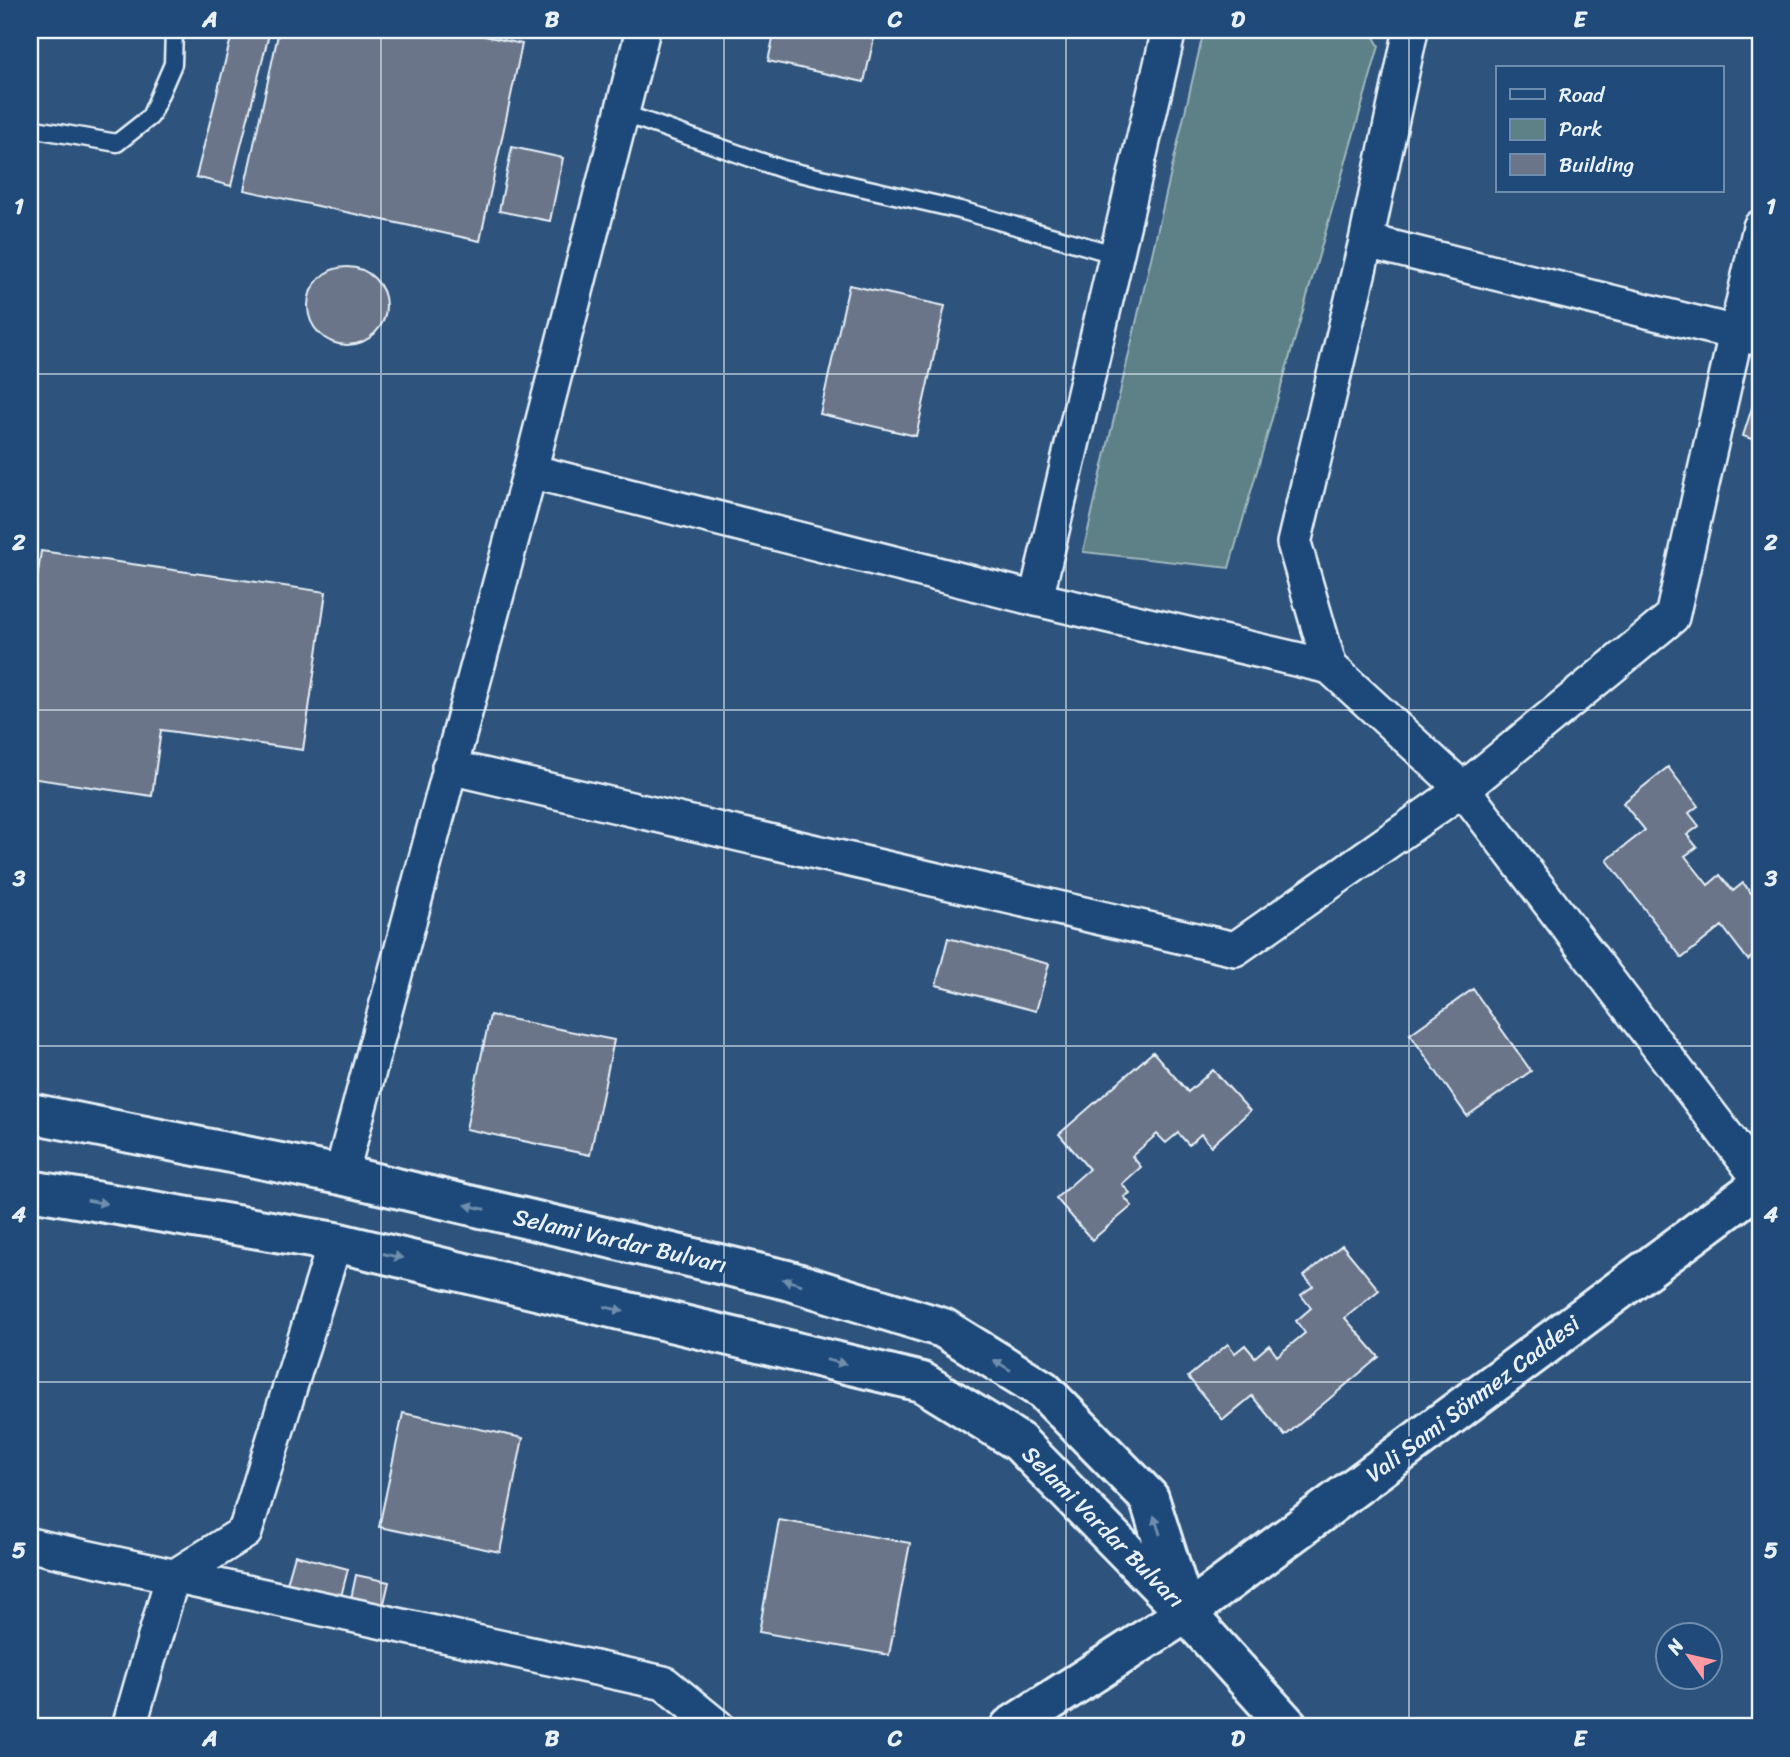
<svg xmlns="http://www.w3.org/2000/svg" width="1790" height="1757" font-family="Sriracha,sans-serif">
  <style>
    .green { fill: #5d8186; stroke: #a2b9bf; stroke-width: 2 }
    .building { fill: #6a7589; stroke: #e8f1f8; stroke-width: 2 }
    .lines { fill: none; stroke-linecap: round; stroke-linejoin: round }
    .service-casing { stroke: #e8f1f8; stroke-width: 21 }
    .minor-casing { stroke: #e8f1f8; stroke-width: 38 }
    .tertiary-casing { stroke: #e8f1f8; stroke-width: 44 }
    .secondary-casing { stroke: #e8f1f8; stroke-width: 44 }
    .service { stroke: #1f4a7a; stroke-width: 16 }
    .minor { stroke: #1f4a7a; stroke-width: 33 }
    .tertiary { stroke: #1f4a7a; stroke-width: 38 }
    .secondary { stroke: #1f4a7a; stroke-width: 38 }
    .oneway { fill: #6f8dac }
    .grid { fill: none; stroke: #e8f1f8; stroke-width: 2; stroke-opacity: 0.55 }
    .labels { text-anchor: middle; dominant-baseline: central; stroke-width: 5; stroke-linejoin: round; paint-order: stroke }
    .street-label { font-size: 23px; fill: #e8f1f8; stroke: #1f4a7a }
    .neatline { fill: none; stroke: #e8f1f8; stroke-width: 2.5 }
    .grid-label { font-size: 23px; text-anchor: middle; font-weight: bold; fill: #e8f1f8 }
  </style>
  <rect width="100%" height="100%" fill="#2e537d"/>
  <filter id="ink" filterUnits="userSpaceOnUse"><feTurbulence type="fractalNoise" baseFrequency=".0143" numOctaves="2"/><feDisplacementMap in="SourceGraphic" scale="14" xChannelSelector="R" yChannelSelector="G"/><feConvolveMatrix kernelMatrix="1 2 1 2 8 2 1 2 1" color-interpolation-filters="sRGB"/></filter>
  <g filter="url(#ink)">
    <!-- green -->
    <path class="green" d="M1204,30H1370L1379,46L1229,568L1083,552Z"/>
    <!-- building -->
    <path class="building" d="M233,30H270L231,186L196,177Z
      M279,30H457L522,44L480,241L244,190Z
      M775,30H876L864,82L768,61Z
      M512,147L563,158L550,221L499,211Z
      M308 306a39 39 0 1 1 78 0a39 39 0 1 1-78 0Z
      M849,285L945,306L916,436L820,414Z
      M1760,383V442L1743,436Z
      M41,551L326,592L303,750L161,730L152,796L30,778V630Z
      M1668,767L1698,806L1689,813L1699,826L1687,835L1697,847L1685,856L1708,885L1720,875L1733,891L1743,883L1751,893L1760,886V950L1748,960L1722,926L1682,958L1607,860L1645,830L1623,803Z
      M948,938L1049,964L1036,1011L936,985Z
      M1473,989L1531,1071L1467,1116L1410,1034Z
      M490,1015L614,1040L590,1155L466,1129Z
      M1153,1052L1188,1092L1213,1070L1250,1111L1211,1146L1201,1134L1189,1145L1178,1133L1166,1143L1157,1134L1132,1156L1141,1167L1122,1184L1130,1193L1124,1197L1132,1206L1092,1240L1056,1198L1089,1169L1059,1134Z
      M1342,1245L1379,1290L1345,1318L1379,1357L1285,1436L1252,1396L1223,1420L1188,1377L1228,1344L1235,1353L1245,1345L1255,1357L1269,1345L1277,1356L1305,1333L1296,1321L1311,1308L1301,1295L1313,1286L1304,1276Z
      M403,1413L523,1438L500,1552L379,1527Z
      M779,1520L910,1543L889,1655L759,1632Z
      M295,1555L348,1569L338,1608L284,1594Z
      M356,1575L389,1582L380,1620L348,1613Z"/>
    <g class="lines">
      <!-- service casing -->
      <g class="service-casing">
        <path id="service" d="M622,113L782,169L960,210L1117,255
          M30,128L117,143L150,117L173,64L174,30"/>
      </g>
      <!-- minor casing -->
      <g class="minor-casing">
        <path id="minor" d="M1411,30L1366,241L1294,543L1330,667L1463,789L1760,1180
          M1366,241L1760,339
          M530,471L1036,599L1330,667
          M1036,599L1169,30
          M449,767L1235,949L1463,789L1672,617L1760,227
          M341,1175L530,471L643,30
          M30,1545L664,1683L718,1727
          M129,1727L172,1578L245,1532L335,1242"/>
      </g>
      <!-- tertiary casing -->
      <g class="tertiary-casing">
        <path id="tertiary" d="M30,1113L341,1175L787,1280L943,1328L1043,1390L1149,1498L1183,1605
          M30,1190L335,1242L922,1382L1019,1442L1186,1613L1289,1727"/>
      </g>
      <!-- secondary casing -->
      <g class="secondary-casing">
        <path id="secondary" d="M1010,1727L1186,1613L1760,1185"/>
      </g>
      <!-- service -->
      <use href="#service" class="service"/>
      <!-- minor -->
      <use href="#minor" class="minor"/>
      <!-- tertiary -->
      <use href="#tertiary" class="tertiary"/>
      <!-- secondary -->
      <use href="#secondary" class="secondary"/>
    </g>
    <!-- one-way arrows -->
    <defs><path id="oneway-solid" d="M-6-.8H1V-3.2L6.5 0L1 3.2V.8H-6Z" transform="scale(1.75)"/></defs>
    <g class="oneway">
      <use href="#oneway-solid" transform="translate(97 1202) rotate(10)"/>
      <use href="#oneway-solid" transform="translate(475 1207) rotate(-167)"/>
      <use href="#oneway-solid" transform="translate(393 1256) rotate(13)"/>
      <use href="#oneway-solid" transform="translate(792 1282) rotate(-164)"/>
      <use href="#oneway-solid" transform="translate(614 1309) rotate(13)"/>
      <use href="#oneway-solid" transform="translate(836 1362) rotate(13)"/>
      <use href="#oneway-solid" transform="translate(1002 1365) rotate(-148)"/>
      <use href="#oneway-solid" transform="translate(1157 1525) rotate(-108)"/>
    </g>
  </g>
  <!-- grid -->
  <path class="grid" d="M381,30V1727M724,30V1727M1066,30V1727M1409,30V1727M30,374H1760M30,710H1760M30,1046H1760M30,1382H1760"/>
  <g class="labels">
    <!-- street labels -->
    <g class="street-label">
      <text transform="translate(620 1241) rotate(13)">Selami Vardar Bulvarı</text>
      <text transform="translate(1473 1399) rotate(-37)">Vali Sami Sönmez Caddesi</text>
      <text transform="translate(1103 1527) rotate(45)">Selami Vardar Bulvarı</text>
    </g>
  </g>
  <!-- margin -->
  <rect width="1790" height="1757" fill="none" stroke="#1f4a7a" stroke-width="77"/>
  <!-- legend -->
  <rect x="1496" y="66" width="228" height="126" fill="#1f4a7a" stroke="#6f8dac" stroke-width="2"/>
  <rect x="1510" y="89" width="35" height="10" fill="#1f4a7a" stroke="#6f8dac" stroke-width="2"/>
  <text x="1559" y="102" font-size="21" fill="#e8f1f8">Road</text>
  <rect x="1510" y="119" width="35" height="21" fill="#5d8186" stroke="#6f8dac" stroke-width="2"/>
  <text x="1559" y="136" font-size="21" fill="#e8f1f8">Park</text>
  <rect x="1510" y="154" width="35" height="21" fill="#6a7589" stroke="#6f8dac" stroke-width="2"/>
  <text x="1559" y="172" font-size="21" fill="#e8f1f8">Building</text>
  <!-- north arrow -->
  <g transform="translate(1689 1656) rotate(304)"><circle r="33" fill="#1f4a7a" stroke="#6f8dac" stroke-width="2"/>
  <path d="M0-5L12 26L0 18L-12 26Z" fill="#ff9aa2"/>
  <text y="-10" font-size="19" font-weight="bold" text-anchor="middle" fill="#e8f1f8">N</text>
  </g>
  <rect x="38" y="38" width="1714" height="1680" class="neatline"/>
  <g class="grid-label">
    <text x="210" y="27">A</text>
    <text x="552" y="27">B</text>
    <text x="895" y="27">C</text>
    <text x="1238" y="27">D</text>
    <text x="1580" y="27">E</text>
    <text x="19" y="214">1</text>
    <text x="1771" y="214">1</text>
    <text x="19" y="550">2</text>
    <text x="1771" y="550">2</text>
    <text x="19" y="886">3</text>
    <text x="1771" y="886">3</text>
    <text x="19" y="1222">4</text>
    <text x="1771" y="1222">4</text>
    <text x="19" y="1558">5</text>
    <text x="1771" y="1558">5</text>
    <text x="210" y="1746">A</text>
    <text x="552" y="1746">B</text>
    <text x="895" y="1746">C</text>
    <text x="1238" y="1746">D</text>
    <text x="1580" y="1746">E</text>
  </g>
</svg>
